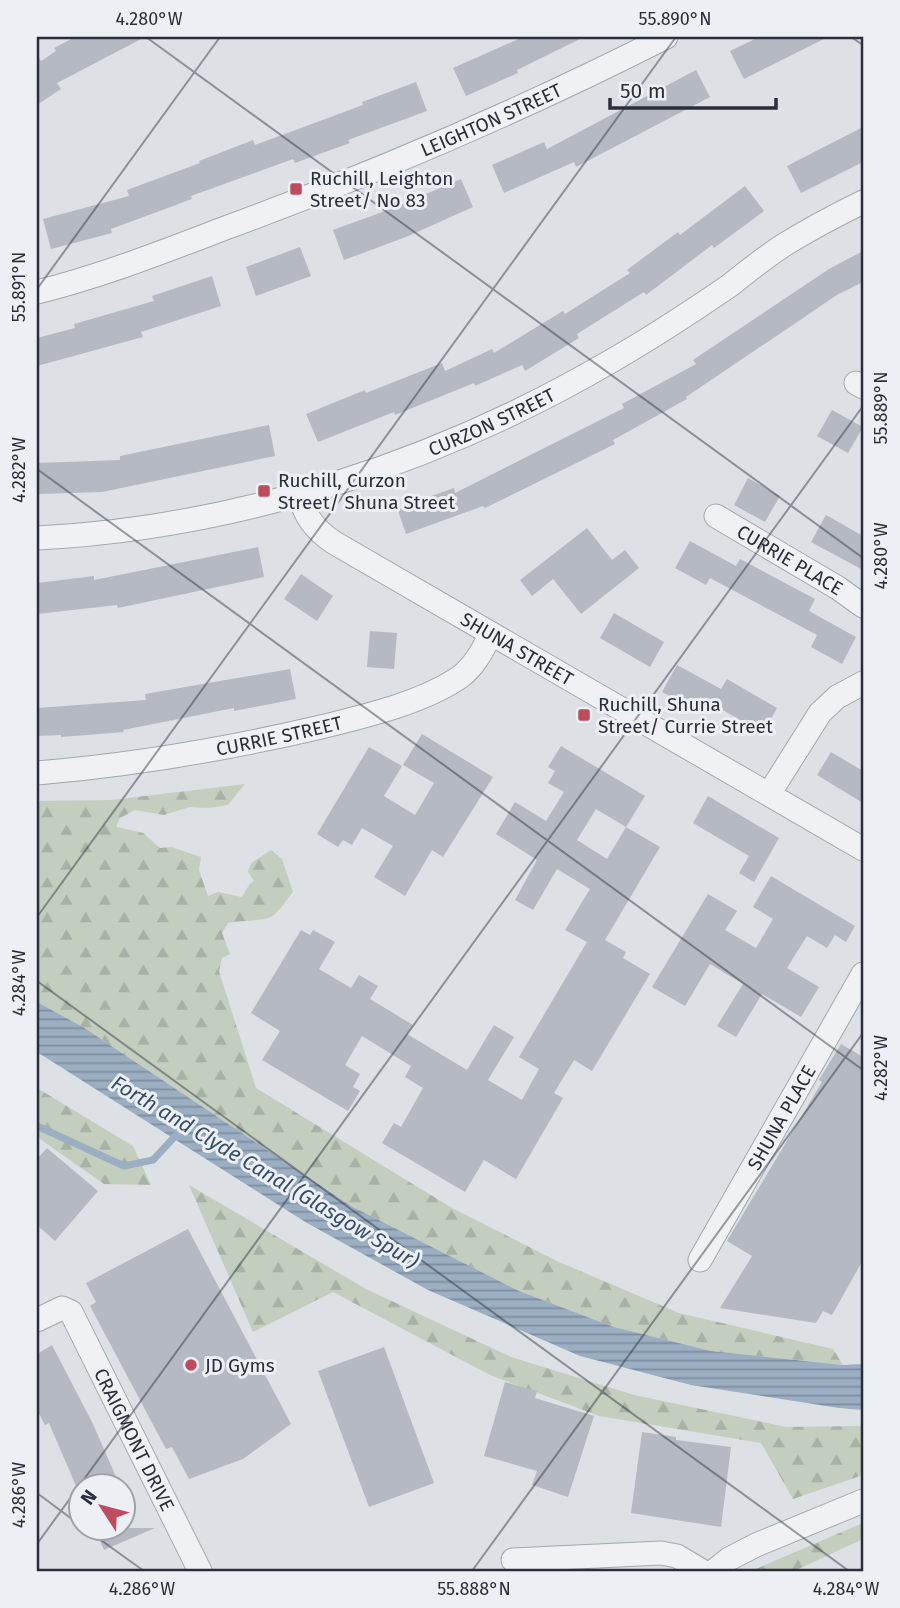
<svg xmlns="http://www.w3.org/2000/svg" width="900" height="1608" font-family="'Fira Sans',sans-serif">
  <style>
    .forest { fill: url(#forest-firs) }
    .water { fill: url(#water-rules) }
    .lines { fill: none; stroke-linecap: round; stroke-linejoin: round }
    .stream { stroke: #9baec2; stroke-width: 7 }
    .building { fill: #b5b9c1; fill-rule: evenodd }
    .minor-casing { stroke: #a3a7ae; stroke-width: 25 }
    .minor { stroke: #eff1f4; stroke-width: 23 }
    .ticks { fill: none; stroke: #282e3a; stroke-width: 2; stroke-opacity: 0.45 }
    .poi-dot { fill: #bf4c5e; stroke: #eceff3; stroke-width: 2.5 }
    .labels { text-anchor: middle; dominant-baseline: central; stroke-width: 6; stroke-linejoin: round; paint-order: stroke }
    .street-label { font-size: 19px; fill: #282e3a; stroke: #eceff3 }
    .poi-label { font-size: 19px; fill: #282e3a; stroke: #eceff3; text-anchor: start }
    .water-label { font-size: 21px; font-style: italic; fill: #364d69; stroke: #eceff3 }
    .neatline { fill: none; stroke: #282e3a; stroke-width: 2.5 }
    .ticks-label { font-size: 18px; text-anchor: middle; fill: #282e3a }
  </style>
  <defs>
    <pattern id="forest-firs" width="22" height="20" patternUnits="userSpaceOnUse" patternTransform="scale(1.75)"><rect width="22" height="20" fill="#c3cebf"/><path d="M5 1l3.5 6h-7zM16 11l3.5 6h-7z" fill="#a8b1a5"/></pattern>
    <pattern id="water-rules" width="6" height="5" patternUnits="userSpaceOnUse" patternTransform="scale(1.75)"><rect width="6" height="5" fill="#9baec2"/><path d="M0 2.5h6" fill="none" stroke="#7e8e9f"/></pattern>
  </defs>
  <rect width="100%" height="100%" fill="#dde0e5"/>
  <!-- forest -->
  <path class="forest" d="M245,784L228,805L209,808L190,807L164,815L135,810L120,818L116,827L143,833L160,848L171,847L201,857L199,870L208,896L218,892L242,897L249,885L254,881L248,872L251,863L271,850L282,859L293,892C287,899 281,909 274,915C262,923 241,919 228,923L222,933L230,954L222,958L219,971L256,1088L452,1208L559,1262L679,1313L833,1349L843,1365L711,1351L614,1327L519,1291L351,1206L83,1027L37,1002V801L112,800Z
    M37,1088L133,1146L151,1185L104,1184L37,1137Z
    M189,1185L366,1289L511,1357L634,1395L786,1427L863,1426V1475L793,1499L761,1443L599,1416L490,1375L333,1292L253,1332Z
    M863,1523V1539L794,1571H751Z"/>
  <!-- water -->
  <path class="water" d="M37,1002L83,1027L351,1206L519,1291L614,1327L711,1351L843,1365L863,1364V1410L839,1408L691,1385L580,1356L428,1290L307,1223L37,1052Z"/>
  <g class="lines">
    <!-- stream -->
    <path class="stream" d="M37,1126L124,1166L153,1160L180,1131"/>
  </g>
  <!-- building -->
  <path class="building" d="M75,37H145L57,83L61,89L37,105V55L41,61L56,51L54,48Z
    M523,37H584L517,70L518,73L466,96L453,68Z
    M759,37H828L744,79L730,51Z
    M696,70L710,97L576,167L574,162L504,193L492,165L544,142L547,149Z
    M416,82L427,111L348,140L350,143L295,163L293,159L191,196L192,199L111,229L112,233L51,249L43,219L129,196L127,190L200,163L199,161L253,140L255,145L363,105L362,102Z
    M863,127V162L801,193L787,166Z
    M461,179L473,207L406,237L344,260L333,230L396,207Z
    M745,186L764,211L714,248L712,245L646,295L644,292L577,334L579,338L525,371L522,365L475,386L474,383L395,415L394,412L318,442L306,414L365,390L366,393L442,363L445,371L492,349L494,353L563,311L565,314L630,273L627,270L678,232L680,235Z
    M300,247L311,276L256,296L246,267Z
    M863,251V282L837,295L686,397L687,399L613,440L615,444L485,508L483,506L406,534L397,508L454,488L455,493L624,408L622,404L696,364L693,360L829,269Z
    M212,276L221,306L141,332L143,337L37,366V338L75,328L74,324L154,301L152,296Z
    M832,410L863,427L848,453L817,436Z
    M269,425L275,456L102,492L39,494L38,463L120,460V456Z
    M748,478L780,496L765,522L734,505Z
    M826,515L863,536V570L811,542Z
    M587,528L612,560L625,550L639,568L581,614L553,579L532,596L520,580Z
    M690,541L736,566L740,559L815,599L809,611L856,637L842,664L811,647L817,635L710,578L706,585L675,568Z
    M258,547L264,577L118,608L117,605L37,614V583L94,576V580Z
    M301,574L333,596L317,621L284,599Z
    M614,613L664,642L650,667L600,638Z
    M370,631L397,633L394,669L367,667Z
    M677,665L721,689L727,679L777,708L763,733L700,697L693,709L662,692Z
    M290,669L296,699L234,711V708L123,730L124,732L61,737V735L37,736V708L146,700L145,694Z
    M422,734L493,777L443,857L432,850L405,896L374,877L393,846L362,828L352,845L343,840L338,847L317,834L369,747L402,766L384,796L415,815L434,783L403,765Z
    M561,746L645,796L626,827L660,847L605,940L626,952L623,958L650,974L592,1071L574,1060L554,1093L563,1098L516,1179L484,1160L465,1192L382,1143L394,1123L401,1127L423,1088L405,1077L411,1066L362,1036L345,1065L360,1074L353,1087L360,1091L348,1111L262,1060L280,1031L251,1013L301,930L310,935L313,930L335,942L319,969L351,988L359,975L378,986L370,999L413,1025L407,1034L467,1070L494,1025L514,1037L488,1080L522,1100L539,1069L519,1057L587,942L565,930L590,889L557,869L533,910L515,900L537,860L496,834L515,802L546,821L564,792L548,783L555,771L548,767ZM596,809L626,827L607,859L577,840Z
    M831,752L863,771V803L817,775Z
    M708,796L779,838L754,882L739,873L749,856L693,823Z
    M771,876L855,926L846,942L835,935L827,948L807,936L787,968L819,987L801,1017L762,994L736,1037L717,1026L743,984L710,964L685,1006L652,987L708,894L737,911L725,930L756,948L773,919L753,907Z
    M841,1044L863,1057V1260L832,1315L823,1311L816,1323L720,1308L752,1256L727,1241L822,1082L819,1080Z
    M47,1148L98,1191L55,1241L37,1225V1159Z
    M188,1229L291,1424L243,1459L189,1479L172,1447L166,1449L90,1306L96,1302L86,1283Z
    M52,1345L93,1424L120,1486H76L49,1423L45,1425L37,1410V1354Z
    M384,1347L434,1483L369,1507L318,1371Z
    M505,1382L537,1391L535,1398L594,1416L568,1497L532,1485L537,1471L484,1456Z
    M642,1432L676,1437V1440L731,1447L721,1527L631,1513Z
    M94,1528H155L104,1550Z"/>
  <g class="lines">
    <!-- minor casing -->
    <g class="minor-casing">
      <g id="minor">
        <path id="s1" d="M37,292C102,276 165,251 228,227C378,172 524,109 666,37"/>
        <path d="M856,383L863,387"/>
        <path id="s2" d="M299,494C305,516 314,529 333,542L863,849"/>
        <path id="s3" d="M716,516L838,588L863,606"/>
        <path id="s4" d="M37,538C238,528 439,462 613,360C653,337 691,312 729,286C747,272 765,257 784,245C810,229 836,215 863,202"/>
        <path id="s5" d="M37,773C133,765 227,749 321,727C365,716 422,703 460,677C475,666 483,649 491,634"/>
        <path d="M769,794L820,713L837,697L863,683"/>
        <path id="s6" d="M700,1260L863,974"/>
        <path id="s7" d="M37,1320L62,1308L71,1312L200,1571"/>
        <path d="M513,1560L661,1553L677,1556L702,1571"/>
        <path d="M714,1571L729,1559L756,1545L863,1501"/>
      </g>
    </g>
    <!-- minor -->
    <use href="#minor" class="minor"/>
  </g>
  <!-- ticks -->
  <path class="ticks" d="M146,37L863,558M851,37L863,45M37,289L220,37M37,469L863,1070M37,917L676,37M37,981L849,1571M37,1493L80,1525M84,1528L144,1571M37,1544L863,406M472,1571L863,1033"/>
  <!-- markers -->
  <g class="poi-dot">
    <rect x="289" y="182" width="14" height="14" rx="3.5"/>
    <rect x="257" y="484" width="14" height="14" rx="3.5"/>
    <rect x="577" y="708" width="14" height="14" rx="3.5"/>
    <circle cx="191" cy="1365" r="7"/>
  </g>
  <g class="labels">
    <!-- street labels -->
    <g class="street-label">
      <text stroke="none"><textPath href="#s1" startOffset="486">LEIGHTON STREET</textPath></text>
      <text stroke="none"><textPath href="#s4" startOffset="472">CURZON STREET</textPath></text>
      <text stroke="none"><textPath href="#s3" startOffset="86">CURRIE PLACE</textPath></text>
      <text stroke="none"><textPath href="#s2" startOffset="273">SHUNA STREET</textPath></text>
      <text stroke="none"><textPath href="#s5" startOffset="245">CURRIE STREET</textPath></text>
      <text stroke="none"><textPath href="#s6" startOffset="164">SHUNA PLACE</textPath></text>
      <text stroke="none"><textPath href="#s7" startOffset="180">CRAIGMONT DRIVE</textPath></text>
    </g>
    <!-- poi labels -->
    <g class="poi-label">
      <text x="310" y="178">Ruchill, Leighton<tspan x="310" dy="22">Street/ No 83</tspan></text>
      <text x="278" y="480">Ruchill, Curzon<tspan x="278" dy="22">Street/ Shuna Street</tspan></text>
      <text x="598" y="704">Ruchill, Shuna<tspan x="598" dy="22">Street/ Currie Street</tspan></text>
      <text x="205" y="1365">JD Gyms</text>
    </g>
    <!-- water labels -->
    <g class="water-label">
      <text transform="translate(265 1172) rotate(31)">Forth and Clyde Canal (Glasgow Spur)</text>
    </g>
  </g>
  <!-- border -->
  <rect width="900" height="1608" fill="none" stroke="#eceff3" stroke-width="77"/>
  <!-- north arrow -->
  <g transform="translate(102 1507) rotate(306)"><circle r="33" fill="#eceff3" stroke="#9ea2a9" stroke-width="2"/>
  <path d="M0-5L12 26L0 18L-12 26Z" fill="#bf4c5e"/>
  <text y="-10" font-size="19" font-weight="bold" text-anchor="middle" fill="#282e3a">N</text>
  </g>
  <!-- scale -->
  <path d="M610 98v10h166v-10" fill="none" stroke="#282e3a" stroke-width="3.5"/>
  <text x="620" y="98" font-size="21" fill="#282e3a" stroke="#eceff3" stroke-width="5" paint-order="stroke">50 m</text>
  <rect x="38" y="38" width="824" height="1532" class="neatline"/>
  <g class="ticks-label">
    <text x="149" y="25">4.280°W</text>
    <text x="675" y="25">55.890°N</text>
    <text transform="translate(19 287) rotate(-90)" y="6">55.891°N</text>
    <text transform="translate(881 408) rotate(-90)" y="6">55.889°N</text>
    <text transform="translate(19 470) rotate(-90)" y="6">4.282°W</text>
    <text transform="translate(881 556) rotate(-90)" y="6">4.280°W</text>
    <text transform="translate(19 983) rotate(-90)" y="6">4.284°W</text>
    <text transform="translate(881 1068) rotate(-90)" y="6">4.282°W</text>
    <text transform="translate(19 1495) rotate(-90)" y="6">4.286°W</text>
    <text x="142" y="1595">4.286°W</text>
    <text x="474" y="1595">55.888°N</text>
    <text x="846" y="1595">4.284°W</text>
  </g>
</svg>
